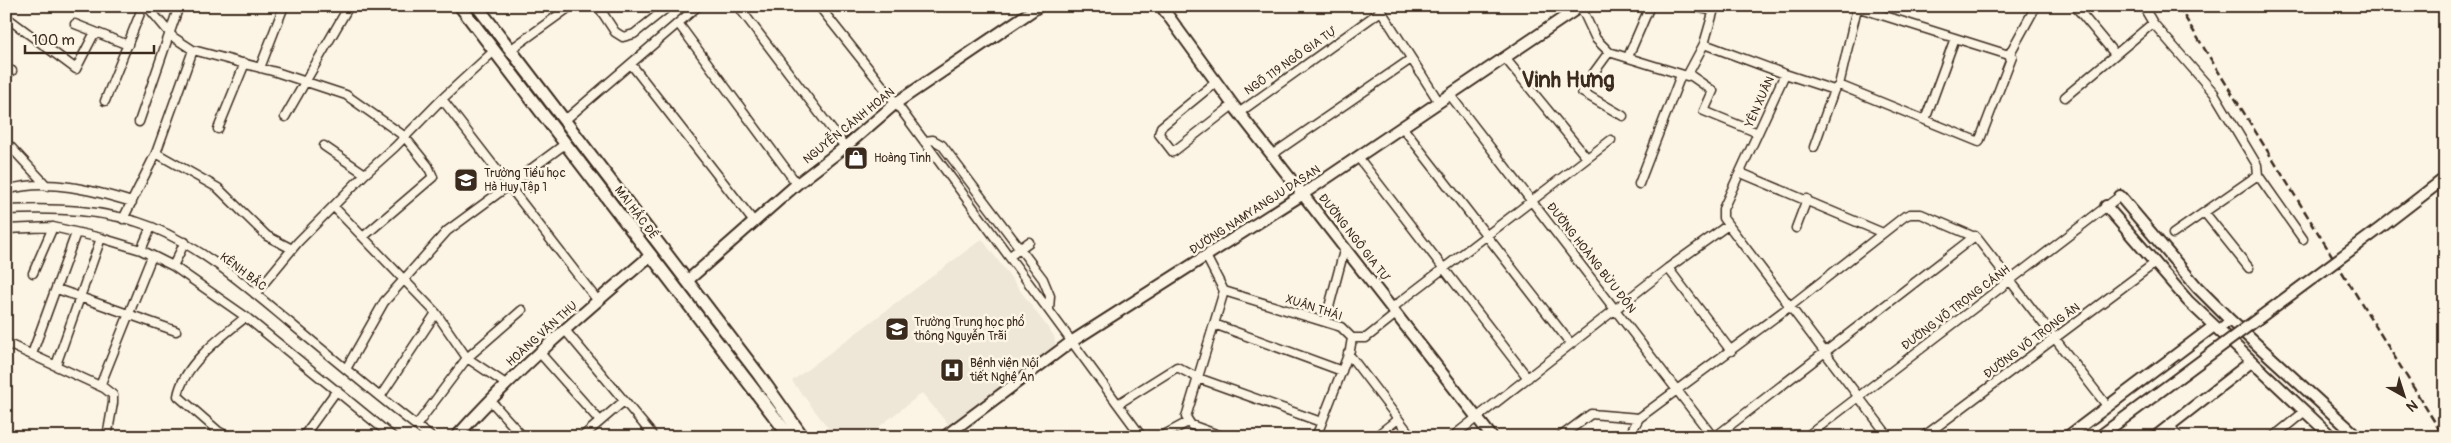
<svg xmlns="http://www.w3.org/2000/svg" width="2451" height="443" font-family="Pangolin,sans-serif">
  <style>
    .built { fill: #eee6d6 }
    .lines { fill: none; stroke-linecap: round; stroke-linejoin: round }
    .street-casing { stroke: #3b2a1e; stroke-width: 11 }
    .secondary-casing { stroke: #3b2a1e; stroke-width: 14 }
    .primary-casing { stroke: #3b2a1e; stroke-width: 15 }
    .street { stroke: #fcf5e5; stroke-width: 8 }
    .secondary { stroke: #fcf5e5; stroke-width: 10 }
    .primary { stroke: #fcf5e5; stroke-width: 11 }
    .rail { stroke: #3b2a1e; stroke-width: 2.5; stroke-dasharray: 8 4; stroke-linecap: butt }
    .secondary-bridge-casing { stroke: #3b2a1e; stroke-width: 14; stroke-linecap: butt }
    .secondary-bridge { stroke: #fcf5e5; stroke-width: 10 }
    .labels { text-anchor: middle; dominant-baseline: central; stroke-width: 5; stroke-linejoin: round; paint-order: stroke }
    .street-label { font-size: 12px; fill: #3b2a1e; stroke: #fcf5e5 }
    .poi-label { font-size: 12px; fill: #3b2a1e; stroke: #fcf5e5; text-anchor: start }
    .town-label { font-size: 22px; font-weight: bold; fill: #3b2a1e; stroke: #fcf5e5 }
  </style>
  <rect width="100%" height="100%" fill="#fcf5e5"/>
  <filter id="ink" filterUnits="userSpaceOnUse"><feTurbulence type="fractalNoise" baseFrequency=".02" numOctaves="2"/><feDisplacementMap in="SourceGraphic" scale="10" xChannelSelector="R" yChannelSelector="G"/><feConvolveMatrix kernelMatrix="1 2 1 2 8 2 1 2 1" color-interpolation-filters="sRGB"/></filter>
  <g filter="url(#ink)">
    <!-- built -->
    <path class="built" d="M982,239L1054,336L1056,348L951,428L922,393L866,437H835L792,381Z"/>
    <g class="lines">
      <!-- street casing -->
      <g class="street-casing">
        <path id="street" d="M147,6L173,37L193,50L276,72L346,95L404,136L428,166L433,177L363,237
          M598,6L615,32L623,37L634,34L669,6
          M738,6L845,147
          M819,6L896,103L1142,437
          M1378,6L1439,102
          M1691,6L1713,11
          M1715,6L1704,44L1785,74L1723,209V218L1889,437
          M2075,6L2114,53
          M2143,6L2153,23L2214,93L2257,165L2258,175L2173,234
          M1581,7L1596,39L1609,52
          M6,17L76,69L95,32
          M678,23L797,184
          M75,24L128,45
          M510,50L571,6
          M2009,55L2036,6
          M1628,57L1650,6
          M1505,58L1587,158
          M631,64L754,222
          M260,68L284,6
          M1785,74L1834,90L1839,85L1979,142L2012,56L1853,6
          M6,75L12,71
          M1690,75L1713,91L1704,111L1758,133
          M1216,82L1161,127L1159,134L1173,152L1233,105
          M1839,85L1857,8
          M1450,95L1713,437
          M2065,97L2153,23
          M442,99L598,301
          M105,101L143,6
          M1240,112L1381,11
          M1623,116L1582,92V89L1609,52L1687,76L1704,44
          M285,117L349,6
          M1925,120L1955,38
          M564,121L698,6
          M139,122L179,6
          M1403,128L1571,344
          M218,129L245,63
          M924,141L933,140L942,145L1043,279L1050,296L1049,309
          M6,142L47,186
          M324,146L365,174
          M1814,147L1834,90
          M156,153L218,188L267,236L292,249
          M1273,154L1411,59
          M1358,157L1528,378
          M1741,173L1883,233
          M2258,175L2303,239
          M1639,184L1681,75
          M6,190C48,178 92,190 132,202
          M334,207L436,313L467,358L506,384
          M6,210C55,208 106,209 152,227C203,248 247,287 289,322C336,361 382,400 431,437
          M2205,213L2249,268
          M123,219L156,153L193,50
          M1796,228L1807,199
          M6,229L53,227L101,238L141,250L173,266L246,317L393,437
          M141,250L151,227
          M1010,256L1029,242
          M1206,256L1224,291L1186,417L1191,425L1224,437
          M173,266L185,242
          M1668,268L1731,351
          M33,273L53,227
          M57,289L176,331
          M1224,291L1341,327L1352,338L1350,350L1316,437
          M255,294L298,242L365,174L395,147L442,99L494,51
          M1392,308L1611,140
          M1325,322L1345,247
          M1214,324L1342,371
          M565,330L651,433L652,437
          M2218,330L2230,320
          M1352,338H1366L1396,314
          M6,343L104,388L113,395V403L107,437
          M539,352L600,421
          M1348,353L1412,437
          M32,354L76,233
          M56,365L101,238
          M346,369L384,302L447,231L565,144
          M100,386L152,256
          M380,397L436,313
          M490,400L523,437
          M1118,404L1177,367L1198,378L1321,422
          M2170,425L2178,437
          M416,426L467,358L522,310
          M229,437L218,431L178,396C183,365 222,336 246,317
          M303,437L337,390
          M582,437L624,401
          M1160,437L1188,422
          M1375,437L1398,419
          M1452,437L1668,268L1728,225
          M1560,437L1591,414L1639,418
          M1631,437L1629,436L1639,418L1789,307L1905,216L1910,214H1921L1977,238L2108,407
          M1715,437L1975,236
          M1806,437L2120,196
          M1923,437L2155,263
          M2273,437L2304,412"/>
      </g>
      <!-- secondary casing -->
      <g class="secondary-casing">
        <path id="secondary" d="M1161,6L1233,105L1492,437
          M2120,196L2197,287L2230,320L2358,437
          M2106,206L2188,301L2332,437
          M687,281L797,184L845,147L896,103L1039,6
          M456,437C516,370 583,313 651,255
          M944,437L1071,342L1303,194L1581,6
          M2067,437L2214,326
          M2155,437L2251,362"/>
      </g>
      <!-- primary casing -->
      <g class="primary-casing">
        <path id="primary" d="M460,6L790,437
          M477,6L759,375L803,437"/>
      </g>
      <!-- street -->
      <use href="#street" class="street"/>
      <!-- secondary -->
      <use href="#secondary" class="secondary"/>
      <!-- primary -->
      <use href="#primary" class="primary"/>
      <!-- rail -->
      <path class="rail" d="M2178,6L2444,437"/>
      <!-- secondary-bridge casing -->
      <g class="secondary-bridge-casing">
        <path id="secondary-bridge" d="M2100,436L2379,229L2445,178"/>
      </g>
      <!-- secondary-bridge -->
      <use href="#secondary-bridge" class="secondary-bridge"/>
    </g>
  </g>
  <!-- icons -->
  <defs>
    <g id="shop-square" transform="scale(1.25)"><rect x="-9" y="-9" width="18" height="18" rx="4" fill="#3b2a1e" stroke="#fcf5e5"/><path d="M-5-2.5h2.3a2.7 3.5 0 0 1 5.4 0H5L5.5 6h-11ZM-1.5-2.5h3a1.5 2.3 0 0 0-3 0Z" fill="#fff"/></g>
    <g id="school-square" transform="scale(1.25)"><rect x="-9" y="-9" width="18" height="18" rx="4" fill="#3b2a1e" stroke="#fcf5e5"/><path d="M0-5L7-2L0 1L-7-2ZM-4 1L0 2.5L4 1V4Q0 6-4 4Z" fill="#fff"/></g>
    <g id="hospital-square" transform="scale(1.25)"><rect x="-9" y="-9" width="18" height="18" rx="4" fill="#3b2a1e" stroke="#fcf5e5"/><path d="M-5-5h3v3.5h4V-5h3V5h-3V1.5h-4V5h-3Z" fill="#fff"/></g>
  </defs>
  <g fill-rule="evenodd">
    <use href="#shop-square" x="856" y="158"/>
    <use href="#school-square" x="466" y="180"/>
    <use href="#school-square" x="897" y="329"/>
    <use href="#hospital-square" x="952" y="370"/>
  </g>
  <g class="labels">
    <!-- street labels -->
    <g class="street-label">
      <text transform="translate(1291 61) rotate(-35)">NGÕ 119 NGÔ GIA TỰ</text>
      <text transform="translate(1760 102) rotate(-66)">YÊN XUÂN</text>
      <text transform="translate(849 126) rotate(-39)">NGUYỄN CẢNH HOAN</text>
      <text transform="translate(1255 210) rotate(-33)">ĐƯỜNG NAMYANGJU DASAN</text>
      <text transform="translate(636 213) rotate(53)">MAI HẮC ĐẾ</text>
      <text transform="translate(1354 238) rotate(52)">ĐƯỜNG NGÔ GIA TỰ</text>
      <text transform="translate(1591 258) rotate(52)">ĐƯỜNG HOÀNG BỬU ĐÔN</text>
      <text transform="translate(243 272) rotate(37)">KÊNH BẮC</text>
      <text transform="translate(1314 308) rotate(18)">XUÂN THÁI</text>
      <text transform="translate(1956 308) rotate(-37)">ĐƯỜNG VÕ TRỌNG CÁNH</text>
      <text transform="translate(542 334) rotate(-42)">HOÀNG VĂN THỤ</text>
      <text transform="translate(2032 341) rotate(-37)">ĐƯỜNG VÕ TRỌNG ÂN</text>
    </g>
    <!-- poi labels -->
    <g class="poi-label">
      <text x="874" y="158">Hoàng Tình</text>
      <text x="484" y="173">Trường Tiểu học<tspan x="484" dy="14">Hà Huy Tập 1</tspan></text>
      <text x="914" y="322">Trường Trung học phổ<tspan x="914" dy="14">thông Nguyễn Trãi</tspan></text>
      <text x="970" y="363">Bệnh viện Nội<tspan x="970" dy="14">tiết Nghệ An</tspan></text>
    </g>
    <!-- town labels -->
    <g class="town-label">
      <text x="1568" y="80">Vinh Hưng</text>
    </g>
  </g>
  <!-- margin -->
  <rect width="2451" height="443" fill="none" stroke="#fcf5e5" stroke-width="25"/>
  <rect x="12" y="12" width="2426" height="418" fill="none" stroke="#3b2a1e" stroke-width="2" filter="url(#ink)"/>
  <!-- north arrow -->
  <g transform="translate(2404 396) rotate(141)" stroke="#fcf5e5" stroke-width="4" paint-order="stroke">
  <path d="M0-4L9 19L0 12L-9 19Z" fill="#3b2a1e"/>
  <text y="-8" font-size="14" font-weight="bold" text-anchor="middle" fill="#3b2a1e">N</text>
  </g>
  <!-- scale -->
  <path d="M25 45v8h129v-8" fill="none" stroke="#3b2a1e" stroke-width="2.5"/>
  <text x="32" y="45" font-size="15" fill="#3b2a1e" stroke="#fcf5e5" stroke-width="4" paint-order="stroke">100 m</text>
</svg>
